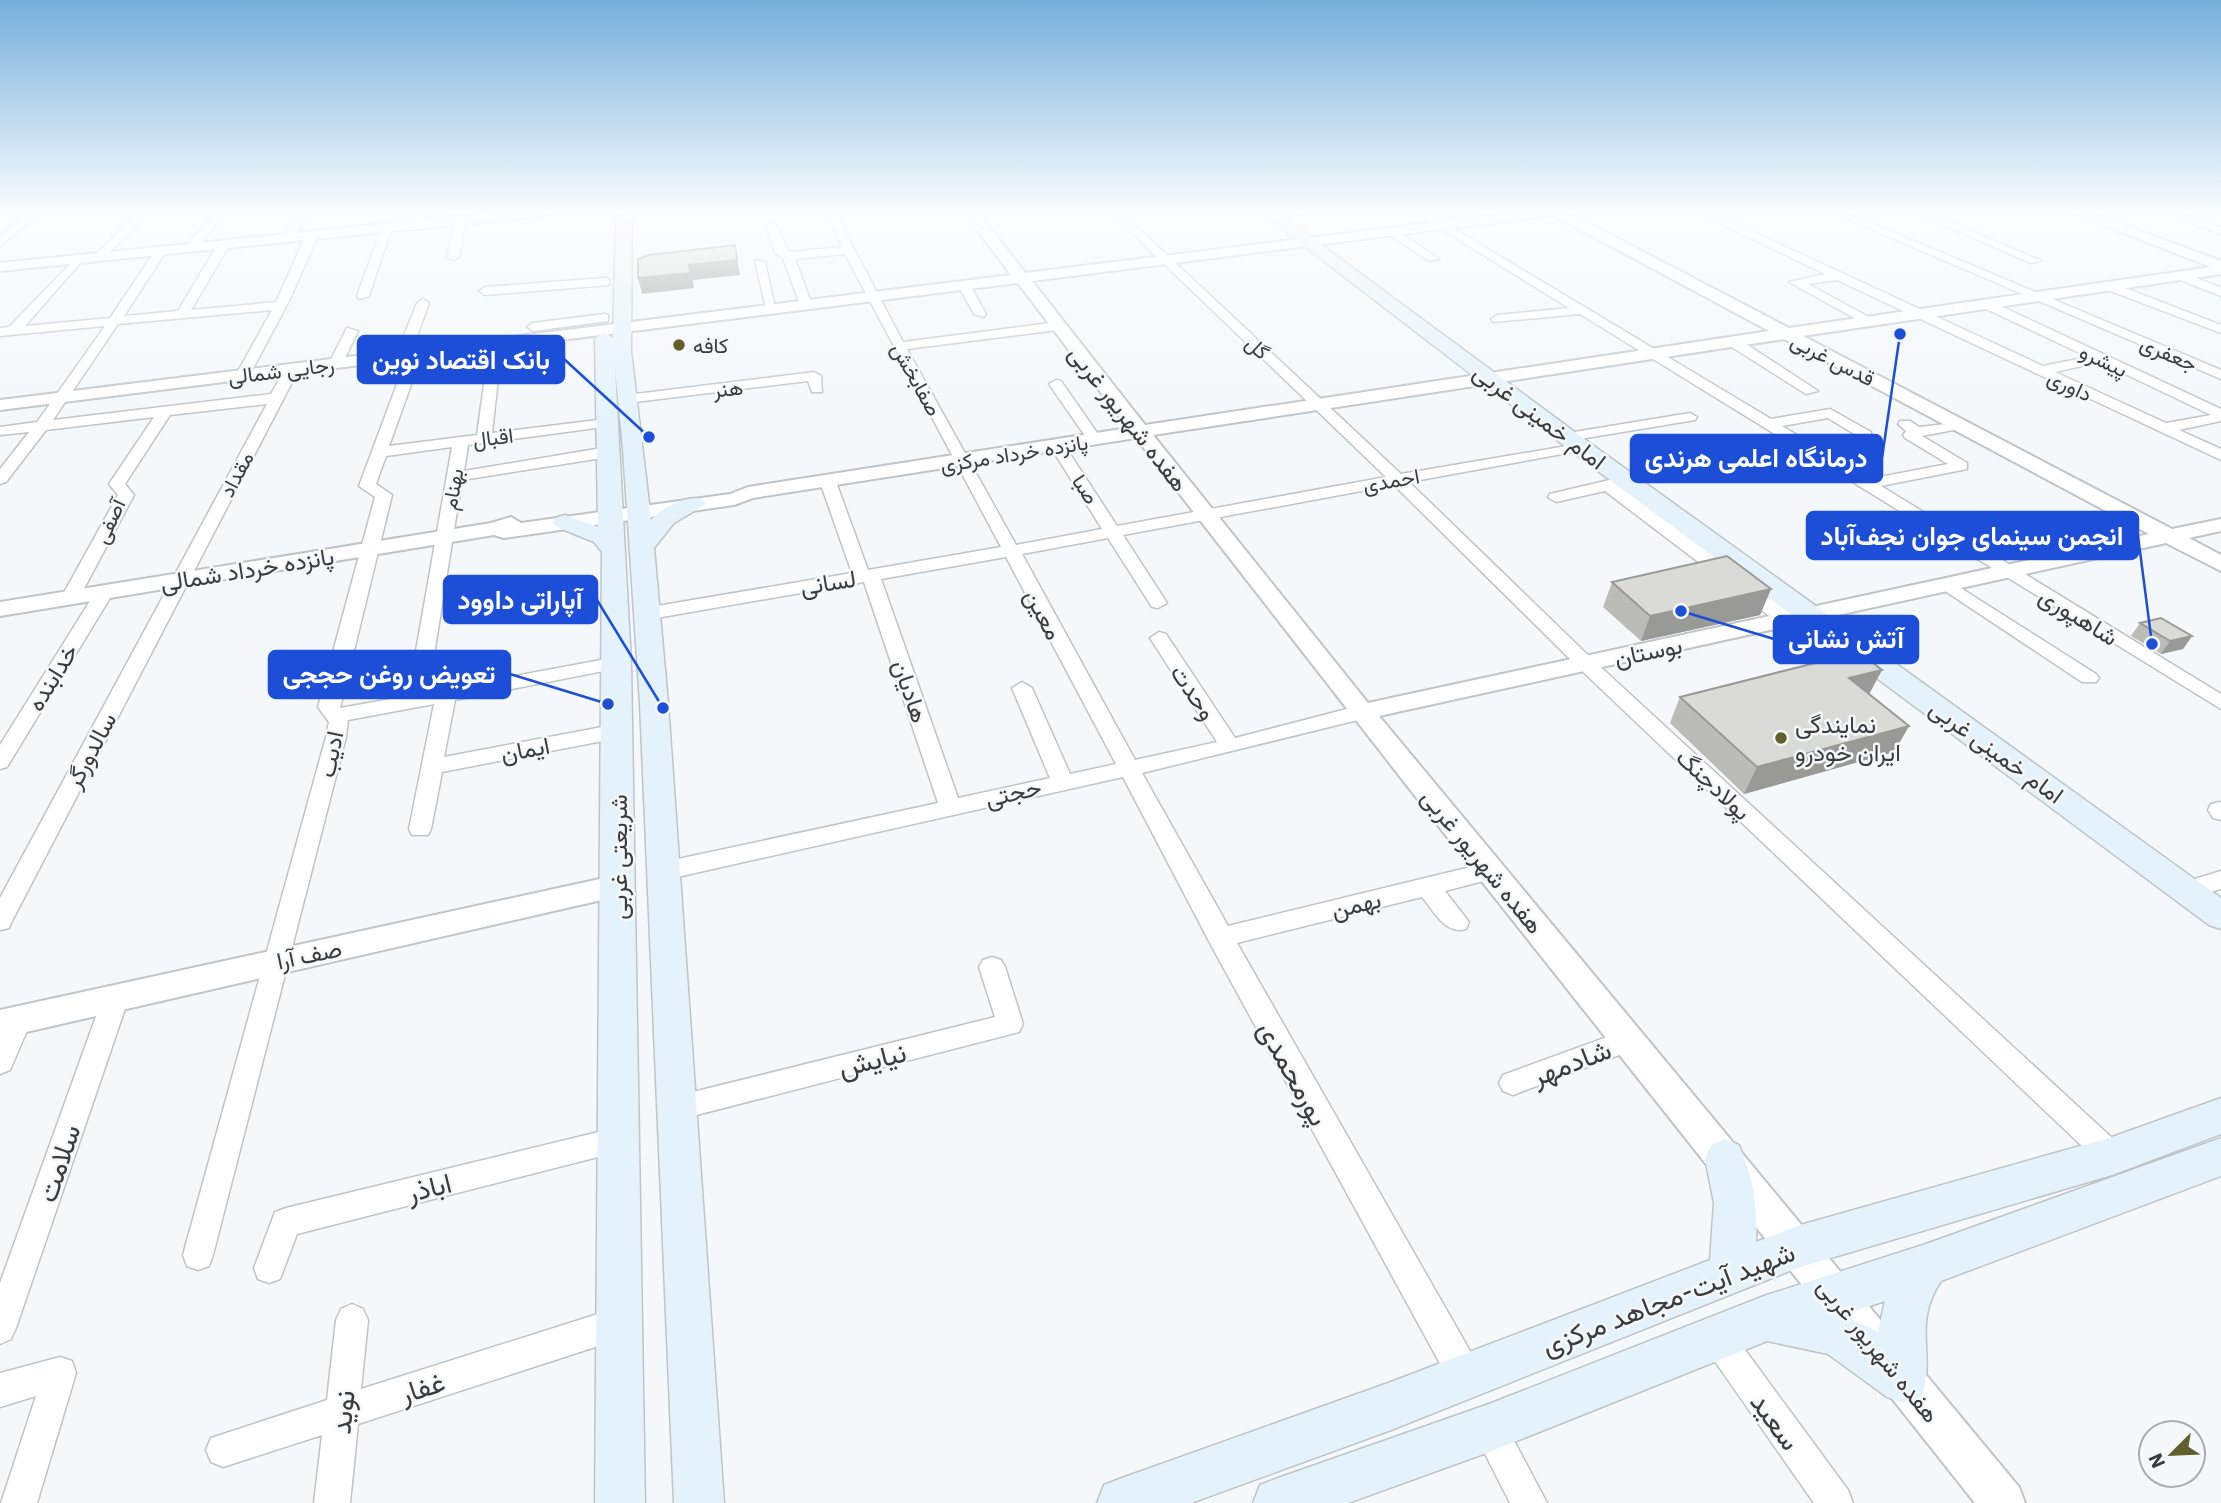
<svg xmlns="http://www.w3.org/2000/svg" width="2221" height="1503" font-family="'IBM Plex Sans',Vazirmatn,sans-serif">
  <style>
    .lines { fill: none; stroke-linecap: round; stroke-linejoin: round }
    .minor-casing { stroke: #c0c4c6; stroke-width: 3 }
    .tertiary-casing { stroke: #c0c4c6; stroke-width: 4 }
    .secondary-casing { stroke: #c0c4c6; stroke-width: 3 }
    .minor { fill: #fff; fill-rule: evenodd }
    .tertiary { fill: #fff; fill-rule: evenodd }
    .secondary { fill: #e4f3fb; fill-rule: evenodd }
    .wall { fill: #bbbcb8 }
    .shaded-wall { fill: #999996 }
    .building { fill: #dadbd6; stroke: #999996; stroke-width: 2 }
    .poi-dot { fill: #60602d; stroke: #f4f8fa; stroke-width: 2.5 }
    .labels { text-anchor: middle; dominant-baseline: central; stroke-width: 5; stroke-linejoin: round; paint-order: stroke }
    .far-poi-label { font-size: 21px; fill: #3a3b3c; stroke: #f4f8fa; text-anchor: start }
    .far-street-label { font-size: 21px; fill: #3a3b3c; stroke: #f4f8fa }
    .street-label { font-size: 24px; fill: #3a3b3c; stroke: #f4f8fa }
    .poi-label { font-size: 24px; fill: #3a3b3c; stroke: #f4f8fa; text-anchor: start }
    .near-street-label { font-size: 28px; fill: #3a3b3c; stroke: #f4f8fa }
    .leader { fill: none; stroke: #1d4ed8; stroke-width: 2.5 }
    .callout-dot { fill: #1d4ed8; stroke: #f4f8fa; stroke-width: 2.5 }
    .callout { fill: #1d4ed8; stroke: #1d4ed8; stroke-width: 2.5 }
    .callout-label { font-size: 26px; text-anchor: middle; font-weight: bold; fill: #fff }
  </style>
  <rect width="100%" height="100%" fill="#f4f8fa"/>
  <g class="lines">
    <!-- minor casing -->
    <g class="minor-casing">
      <path id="minor" d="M29,212H40L0,246V237Z
        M140,212H151L104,258H96V254Z
        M215,212H226L196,249H188V245Z
        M298,212H308L292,240H284L282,238Z
        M828,212H838L842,226L903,342L1058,322L1064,326L1058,330L907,349L1016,545L1102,529L1050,446L1058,441L1063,443L1117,526L1386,477L1110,212H1121L1401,474L1584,443V449L1579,451L1409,482L1593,660L2122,1147L2126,1156L2122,1165L2112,1169L2102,1165L1579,668L1394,485L1123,535L1167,603L1158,608L1152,607L1108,538L1022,554L1135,760L1217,742L1150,638L1159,632L1166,634L1235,738L1362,705L1372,712L1362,719L1142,773L1228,926L1491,862L1499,865L1503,871L1499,877L1445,891L1469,922L1466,929C1445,935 1434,911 1422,897L1237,943L1478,1365L1483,1377L1478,1389L1466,1394L1454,1389L1211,945L1123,777L664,880L656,877L652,871L656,865L664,862L938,803L864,582L645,620L636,614L645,608L852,573L820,482L828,477L836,482L868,570L1001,547L845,254L795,259L812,305L806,309L800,305L783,258L775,253L766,225L775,223L789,252L842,247ZM1006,557L1116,764L1070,774L1032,688L1022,682L1012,688L1050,778L958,798L881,579Z
        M1280,212H1314L1272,219L1267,216Z
        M1414,212H1426L1771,419L1830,409L1871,432V438H1861L1828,418L1782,426L1869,479L1948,464L1905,438L1903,435L1906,431L1898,424L1900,421H1910L1919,427L1964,422V428L1922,436L1967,463V469L1881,486L2221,694V709L1580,314L1493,322L1491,319L1497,315L1569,308Z
        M1697,212H1710L2043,366L2088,357L1984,308V302H1992L2221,409V421L2179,430L2221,449V460L1837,280L1808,284L1878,322L1867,325L1789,282L1825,274ZM2100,362L2211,415L2166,423L2055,372Z
        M1831,212H1845L2221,370V379Z
        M1914,212H1928L2041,261L2031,263Z
        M2162,212H2177L2221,227V234Z
        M461,217L466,220L459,257L453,260L447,257L456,220Z
        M383,225L392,227L369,296L359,299L357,296Z
        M1389,230H1397L1439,259L1429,261L1389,234Z
        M312,232L318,235L291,297L248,378L236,375L272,310L118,324L53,420L271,394L287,366L299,369L12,921L9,928L0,930V898L267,404L170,415L125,484L134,495L79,598L76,602H64L61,598L118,495L109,484L154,417L46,430L6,482L0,484V469L29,432L0,435V427L37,422L105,326L0,336V328L9,327L78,256L84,259L82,261L25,326L110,318L157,248L161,247L167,250L124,316L178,311L218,244L224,241L230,244L191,310L276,302L306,235Z
        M755,260L765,262L776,312L766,309Z
        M2182,272L2221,288V296L2178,279V273Z
        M605,278L609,279V285L485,295L479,291L485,287Z
        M964,281L970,285L986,314L984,317L974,314L958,285Z
        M2112,283L2221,325V333L2108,290L2106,287Z
        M423,299L429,303L410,355L398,358L396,355L417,303Z
        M604,314L608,315V321L533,331L527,327L533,323Z
        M347,328L358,331L341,366H331L329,363Z
        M1735,339L1740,340L1818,391L1806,394L1730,346L1728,343Z
        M554,346L561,350L559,353L500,361L492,433L606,419L613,423L611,426L468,445L464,471L608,447L616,452L608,457L462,480L428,692L617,657L624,659L627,663L624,667L455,700L444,757L618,724L628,731L618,738L442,772L431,829L428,835H412L409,829L434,704L348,720L346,737L213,1255L209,1266L198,1270L187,1266L183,1255L326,737L329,722L318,707L375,497L359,486L403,368L410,364ZM487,362L477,435L389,446L416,371ZM452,447L408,696L340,708L392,495L376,484L386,456Z
        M814,372L821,376L822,392H812L808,381L627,403L620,399L627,395Z
        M1056,380L1061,381L1100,437V443H1090L1049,384Z
        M1690,413L1697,417L1695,420L1568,441L1561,437L1568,433Z
        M1622,477L1630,482L1621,487L1795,617L1797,621L1795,625H1781L1605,491L1556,502L1548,497L1550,494Z
        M1948,580L2096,674L2099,678L2096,682H2082L1942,589L1939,585Z
        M104,588L113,593L7,767L0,769V745L95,593Z
        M2219,802L2221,803V820L2213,818L2208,810L2211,804Z
        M2221,871V889L2186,899L2178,896L2174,890L2178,884Z
        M992,957L1001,960L1005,967L1023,1024L1019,1032L677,1120L667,1117L663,1108L667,1099L677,1096L995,1017L979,967L983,960Z
        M116,986L125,990L129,997L16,1328L11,1339L0,1344V1283L103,997L107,990Z
        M19,1008L28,1011L32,1019L10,1070L0,1074V1032L10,1011Z
        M1629,1029L1638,1032L1642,1040L1638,1048L1513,1095L1503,1091L1499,1083L1503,1075Z
        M619,1127L629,1131L633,1140L629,1149L297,1234L280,1279L269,1283L258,1279L254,1268L275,1212L286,1208Z
        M352,1304L363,1309L368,1320L361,1389L620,1307L631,1312L636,1323L631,1334L620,1339L358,1424L350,1503H314L322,1435L223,1467L211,1462L206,1450L211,1438L327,1400L336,1320L341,1309Z
        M1718,1323L1729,1328L1848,1490L1853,1503H1814L1707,1350L1702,1339L1707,1328Z
        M60,1357L72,1361L76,1373L37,1503H1L36,1396L0,1407V1373Z
        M1489,1411L1501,1416L1547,1503H1510L1472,1428L1477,1416Z"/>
    </g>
    <!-- tertiary casing -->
    <g class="tertiary-casing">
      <path id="tertiary" d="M503,212H549L542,216L0,271V263Z
        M964,212H978L1025,273L1518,212H1567L1789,328L2211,267L2070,212H2089L2221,261V274L1803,336L2172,529L2221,519V531L2189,538L2221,555V571L2166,543L1379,716L2019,1487L2025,1503H1975L1472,869L1136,438L753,498L734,505L504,538L494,535L0,616V602L491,523L511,517L521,523L730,494L748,487L1128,428L1018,283L0,410V400L1011,275ZM1553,215L1769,331L1145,425L1032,281ZM1784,339L2149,534L1368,703L1153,435Z
        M618,875L628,878L633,886L628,894L0,1038V1010Z"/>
    </g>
    <!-- secondary casing -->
    <g class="secondary-casing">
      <path id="secondary" d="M621,212H637L632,219L631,351L651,520C662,508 685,495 702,499L706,504L674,523L654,548L668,703L724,1503H674L640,703L623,449L615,369L631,663L645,1503H595L602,552L594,542L557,527L553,522L557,517L565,515L598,527L595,338L604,332L613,338L616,218Z
        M1260,212H1277L1587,441L2221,898V929L2209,925L1571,451Z
        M2221,1098V1134L2112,1175L1797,1268L1391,1430L1191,1503H1097L1104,1485L1122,1478L1391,1382L1710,1260L1714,1203L1705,1158L1711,1145L1725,1139L1739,1145C1753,1176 1758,1208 1756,1242L1797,1226L2112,1137Z
        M2221,1138V1176L1941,1281C1911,1326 1937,1356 1921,1397L1904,1403L1887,1397L1828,1354L1767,1341L1489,1452L1348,1503H1253L1260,1485L1278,1478L1489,1404L1764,1296L1926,1244ZM1885,1301L1878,1332L1843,1315Z"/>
    </g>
    <!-- minor -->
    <use href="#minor" class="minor"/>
    <!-- tertiary -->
    <use href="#tertiary" class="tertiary"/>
    <!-- secondary -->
    <use href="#secondary" class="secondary"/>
  </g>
  <!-- wall -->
  <path class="wall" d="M1612,582L1771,589L1760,615L1641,641L1603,607Z
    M2140,623L2192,636L2183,649L2161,654L2131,636Z
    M1882,670L1869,694L1909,726L1894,752L1744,794L1670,723L1680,697Z"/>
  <!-- shaded-wall -->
  <path class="shaded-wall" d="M735,245L740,275L693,280L694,288L642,294L638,278L689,265Z
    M1771,589L1760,615L1641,641L1650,616Z
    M2192,636L2183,649L2161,654L2170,641Z
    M1882,670L1868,696L1849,678Z
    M1909,726L1894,752L1744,794L1757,767Z"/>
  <!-- building -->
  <path class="building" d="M735,245L737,260L689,265L690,273L638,278V259L649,255Z
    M1727,556L1771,589L1650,616L1612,582Z
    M2161,618L2192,636L2170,641L2140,623Z
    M1859,652L1882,670L1849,678L1909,726L1757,767L1680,697Z"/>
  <!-- sky -->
  <linearGradient id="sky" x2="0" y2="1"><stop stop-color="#76afdb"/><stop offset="0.5" stop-color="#fafcfd"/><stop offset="1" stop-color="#fafcfd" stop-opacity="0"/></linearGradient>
  <rect width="2221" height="422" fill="url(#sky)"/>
  <!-- markers -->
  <g class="poi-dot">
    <circle cx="679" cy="345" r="7"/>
    <circle cx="1781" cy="738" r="7"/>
  </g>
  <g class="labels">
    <!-- far-poi labels -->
    <g class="far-poi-label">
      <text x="693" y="345">کافه</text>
    </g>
    <!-- far-street labels -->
    <g class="far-street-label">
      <text transform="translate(1258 347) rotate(43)">گل</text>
      <text transform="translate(2169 353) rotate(23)">جعفری</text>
      <text transform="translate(1833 359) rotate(27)">قدس غربی</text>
      <text transform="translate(2104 360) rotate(25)">پیشرو</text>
      <text transform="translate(281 370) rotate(-7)">رجایی شمالی</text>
      <text transform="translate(917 379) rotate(61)">صفابخش</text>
      <text transform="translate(2070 385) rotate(25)">داوری</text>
      <text transform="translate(728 388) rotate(-6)">هنر</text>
      <text transform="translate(493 437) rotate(-7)">اقبال</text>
      <text transform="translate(1014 453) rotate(-9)">پانزده خرداد مرکزی</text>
      <text transform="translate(236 474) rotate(-62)">مقداد</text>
      <text transform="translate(1391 480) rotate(-10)">احمدی</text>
      <text transform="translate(452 489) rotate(-80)">بهنام</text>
      <text transform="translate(1086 489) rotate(57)">صبا</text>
      <text transform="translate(109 521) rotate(-65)">آصفی</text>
    </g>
    <!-- street labels -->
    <g class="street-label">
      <text transform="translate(1540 416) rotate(37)">امام خمینی غربی</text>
      <text transform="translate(1129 418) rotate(52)">هفده شهریور غربی</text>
      <text transform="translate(247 569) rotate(-9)">پانزده خرداد شمالی</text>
      <text transform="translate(828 582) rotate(-9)">لسانی</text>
      <text transform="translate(1044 614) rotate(62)">معین</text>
      <text transform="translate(2079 616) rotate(32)">شاهپوری</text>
      <text transform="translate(1648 651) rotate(-12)">بوستان</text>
      <text transform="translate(52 677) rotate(-58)">خدابنده</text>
      <text transform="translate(911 691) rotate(71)">هادیان</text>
      <text transform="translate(1194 692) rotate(56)">وحدت</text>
      <text transform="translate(525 749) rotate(-11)">ایمان</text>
      <text transform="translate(90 750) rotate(-62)">سالدورگر</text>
      <text transform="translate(1997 751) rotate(36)">امام خمینی غربی</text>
      <text transform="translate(330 754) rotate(-78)">ادیب</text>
      <text transform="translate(1714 784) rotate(43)">پولادچنگ</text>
      <text transform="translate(1013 792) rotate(-13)">حجتی</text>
      <text transform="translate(618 857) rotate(-90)">شریعتی غربی</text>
      <text transform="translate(1483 861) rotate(51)">هفده شهریور غربی</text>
      <text transform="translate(1356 904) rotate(-14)">بهمن</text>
      <text transform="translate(309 954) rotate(-12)">صف آرا</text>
      <text transform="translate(1879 1350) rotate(51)">هفده شهریور غربی</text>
    </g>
    <!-- poi labels -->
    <g class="poi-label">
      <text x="1795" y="724">نمایندگی<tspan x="1795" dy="28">ایران خودرو</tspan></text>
    </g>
    <!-- near-street labels -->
    <g class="near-street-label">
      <text transform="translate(872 1059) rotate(-14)">نیایش</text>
      <text transform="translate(1571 1062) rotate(-21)">شادمهر</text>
      <text transform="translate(1294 1073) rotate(61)">پورمحمدی</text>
      <text transform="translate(58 1163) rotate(-71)">سلامت</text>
      <text transform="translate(429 1187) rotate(-14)">اباذر</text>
      <text transform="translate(1668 1298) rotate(-21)">شهید آیت-مجاهد مرکزی</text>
      <text transform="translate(422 1387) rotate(-18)">غفار</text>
      <text transform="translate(342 1412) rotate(-84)">نوید</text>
      <text transform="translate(1776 1421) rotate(54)">سعید</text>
    </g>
  </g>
  <!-- callouts -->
  <path class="leader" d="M649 437L564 359M1900 334L1882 458M2152 644L2138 536M663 708L597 600M1681 611L1774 639M608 704L510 674"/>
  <g class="callout-dot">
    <circle cx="649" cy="437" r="7"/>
    <circle cx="1900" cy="334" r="7"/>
    <circle cx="2152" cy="644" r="7"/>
    <circle cx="663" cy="708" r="7"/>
    <circle cx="1681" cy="611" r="7"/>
    <circle cx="608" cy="704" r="7"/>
  </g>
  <g class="callout">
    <rect x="358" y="336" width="206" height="47" rx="7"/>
    <rect x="1631" y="435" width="251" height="47" rx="7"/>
    <rect x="1807" y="512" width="331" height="47" rx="7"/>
    <rect x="444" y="576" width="153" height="47" rx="7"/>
    <rect x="1774" y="616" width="144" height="47" rx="7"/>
    <rect x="269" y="651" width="241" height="47" rx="7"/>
  </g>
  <g class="callout-label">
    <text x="461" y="369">بانک اقتصاد نوین</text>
    <text x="1756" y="467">درمانگاه اعلمی هرندی</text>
    <text x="1972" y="545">انجمن سینمای جوان نجف‌آباد</text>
    <text x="520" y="609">آپاراتی داوود</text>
    <text x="1846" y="648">آتش نشانی</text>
    <text x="389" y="683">تعویض روغن حججی</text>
  </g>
  <!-- north arrow -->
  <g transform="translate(2172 1454) rotate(246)"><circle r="33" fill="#f4f8fa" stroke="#aaacae" stroke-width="2"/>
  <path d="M0-5L12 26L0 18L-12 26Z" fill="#60602d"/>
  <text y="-10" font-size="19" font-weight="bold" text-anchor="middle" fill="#3a3b3c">N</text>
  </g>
</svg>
